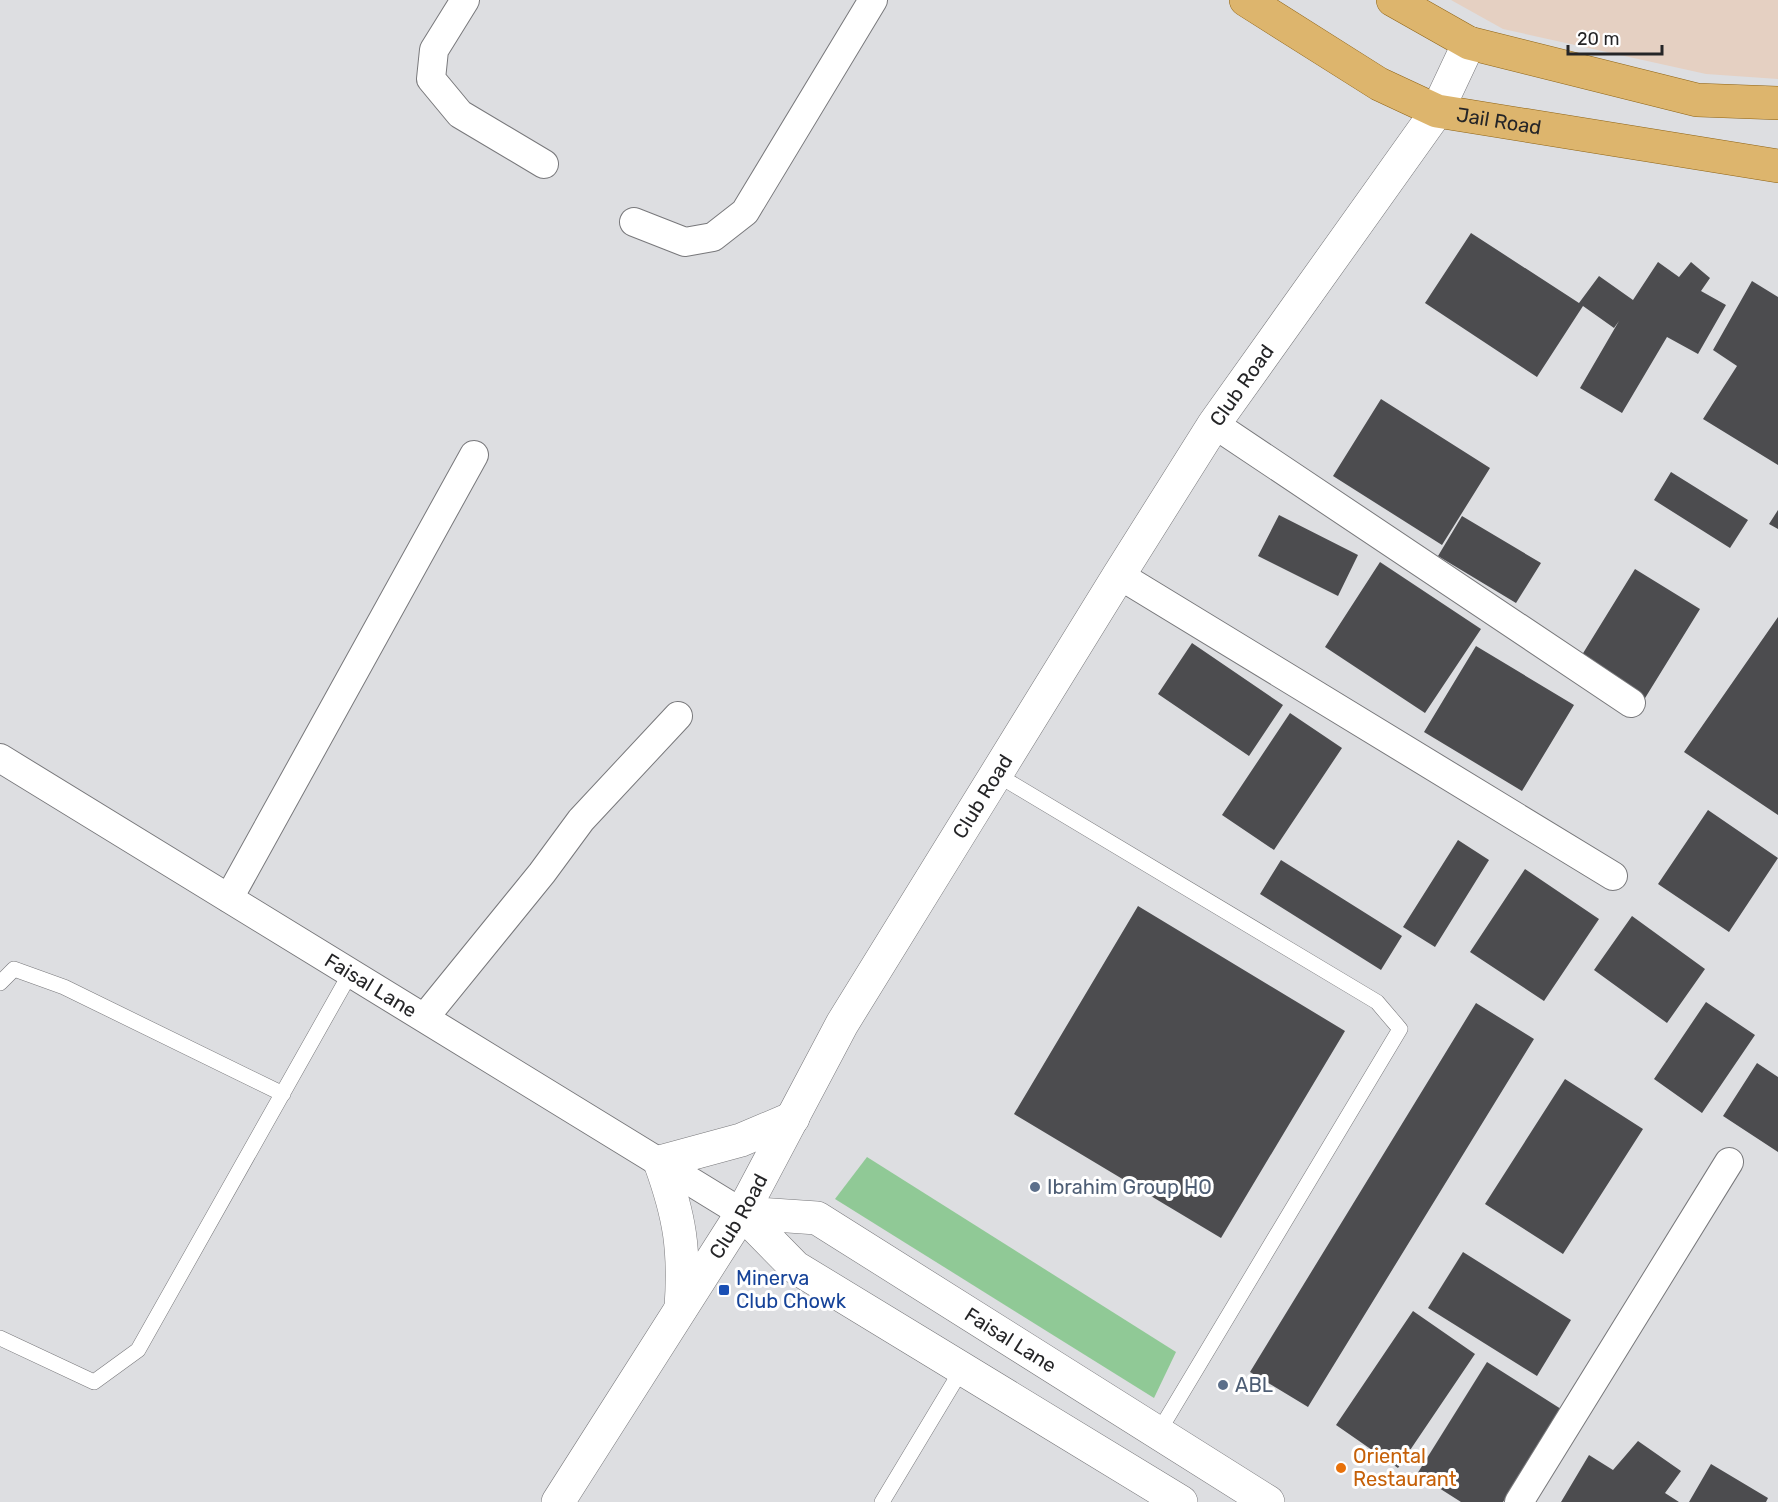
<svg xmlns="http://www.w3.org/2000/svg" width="1778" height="1502" font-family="Rubik,sans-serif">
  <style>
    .education { fill: #e5d0c2 }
    .green { fill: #90c996 }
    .building { fill: #4c4c4f }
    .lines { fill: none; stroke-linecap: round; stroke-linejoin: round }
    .lane-casing { stroke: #78787b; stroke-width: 16 }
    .street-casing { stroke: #78787b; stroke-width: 30 }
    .secondary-casing { stroke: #78787b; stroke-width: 34 }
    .primary-casing { stroke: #8e6315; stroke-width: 34 }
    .lane { stroke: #fff; stroke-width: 15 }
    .street { stroke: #fff; stroke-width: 28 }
    .secondary { stroke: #fff; stroke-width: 33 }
    .primary { stroke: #ddb56d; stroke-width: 33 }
    .service-dot { fill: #5c6f8a; stroke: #fff; stroke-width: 2 }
    .transit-dot { fill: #1a4fb4; stroke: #fff; stroke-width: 2 }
    .food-dot { fill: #e8710a; stroke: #fff; stroke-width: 2 }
    .labels { text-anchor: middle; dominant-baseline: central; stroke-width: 6; stroke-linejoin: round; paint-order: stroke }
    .street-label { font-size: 20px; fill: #252527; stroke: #fff }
    .service-label { font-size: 20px; fill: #4e5e75; stroke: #fff; text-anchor: start }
    .transit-label { font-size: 20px; fill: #164399; stroke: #fff; text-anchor: start }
    .food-label { font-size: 20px; fill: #c56008; stroke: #fff; text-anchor: start }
  </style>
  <rect width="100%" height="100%" fill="#dddee1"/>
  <!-- education -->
  <path class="education" d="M1451,0H1778V79L1706,74L1503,29Z"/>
  <!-- green -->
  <path class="green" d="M867,1157L1176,1352L1154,1398L835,1199Z"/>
  <!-- building -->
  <path class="building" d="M1471,233L1579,303L1599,276L1633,300L1658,262L1679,277L1691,262L1710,278L1701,291L1726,305L1698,354L1667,337L1622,413L1580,388L1619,321L1614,328L1583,306L1537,377L1425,303Z
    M1752,281L1778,297V465L1703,419L1737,366L1713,350Z
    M1381,399L1490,468L1442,545L1333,476Z
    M1671,472L1748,520L1730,548L1654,500Z
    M1778,510V529L1769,524Z
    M1279,515L1358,555L1338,596L1258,556Z
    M1462,516L1541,563L1516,603L1438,556Z
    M1380,562L1481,629L1425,713L1325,647Z
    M1635,569L1700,609L1642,703L1577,663Z
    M1778,617V815L1684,752Z
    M1192,643L1283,705L1249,756L1158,694Z
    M1476,646L1574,705L1522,791L1424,732Z
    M1290,713L1342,748L1274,850L1222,815Z
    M1708,810L1778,858L1729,932L1658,884Z
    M1458,840L1489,860L1435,947L1403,927Z
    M1281,860L1402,936L1381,970L1260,894Z
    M1525,869L1599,919L1544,1001L1470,952Z
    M1138,906L1345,1031L1221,1238L1014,1114Z
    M1632,916L1705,969L1667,1023L1594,970Z
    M1706,1002L1755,1035L1702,1113L1654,1079Z
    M1476,1003L1534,1039L1308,1407L1250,1372Z
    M1757,1063L1778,1077V1152L1723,1116Z
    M1565,1079L1643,1129L1563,1254L1485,1204Z
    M1463,1252L1571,1320L1537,1376L1428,1308Z
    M1413,1311L1475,1354L1398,1468L1336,1425Z
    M1487,1362L1561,1409L1503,1502H1461L1417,1474Z
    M1638,1441L1681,1471L1665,1493L1679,1502H1561L1589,1455L1613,1470Z
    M1711,1464L1768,1498L1766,1502H1689Z"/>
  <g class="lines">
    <!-- lane casing -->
    <g class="lane-casing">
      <path id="lane" d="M996,774L1377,1002L1400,1029L1158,1433
        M0,983L14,969L64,987L283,1094
        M0,1338L94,1382L138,1350L351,972
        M882,1502L962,1369"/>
    </g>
    <!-- street casing -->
    <g class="street-casing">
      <g id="street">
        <path d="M465,0L434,50L431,79L460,114L544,164"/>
        <path d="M634,222L685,242L713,237L745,212L873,0"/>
        <path d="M1214,424L1631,703"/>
        <path d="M1119,575L1613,876"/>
        <path id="s1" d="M0,758L742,1213"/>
        <path d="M229,898L474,455"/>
        <path d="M425,1017L542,873L581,820L678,716"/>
        <path d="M1519,1502L1729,1162"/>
      </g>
    </g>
    <!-- secondary casing -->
    <g class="secondary-casing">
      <g id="secondary">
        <path id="s2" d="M742,1213L817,1218L1268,1502"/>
        <path d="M742,1213L795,1267L1181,1502"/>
        <path d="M681,1308C685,1250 680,1217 660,1162L741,1140L793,1118"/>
        <path id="s3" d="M558,1502L742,1213L842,1024L1119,575L1214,424L1437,111L1469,43"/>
      </g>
    </g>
    <!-- primary casing -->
    <g class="primary-casing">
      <g id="primary">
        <path id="s4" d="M1246,0L1379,84L1437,111L1778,166"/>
        <path d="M1393,0L1469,43L1697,100L1778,103"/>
      </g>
    </g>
    <!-- lane -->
    <use href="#lane" class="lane"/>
    <!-- street -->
    <use href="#street" class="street"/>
    <!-- secondary -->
    <use href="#secondary" class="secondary"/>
    <!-- primary -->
    <use href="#primary" class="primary"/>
  </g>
  <!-- markers -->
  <g class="service-dot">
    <circle cx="1035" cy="1187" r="6"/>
    <circle cx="1223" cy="1385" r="6"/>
  </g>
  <rect class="transit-dot" x="718" y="1284" width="12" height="12" rx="3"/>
  <circle class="food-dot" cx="1341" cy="1468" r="6"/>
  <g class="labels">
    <!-- street labels -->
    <g class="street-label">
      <text stroke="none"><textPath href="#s4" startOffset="284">Jail Road</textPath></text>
      <text stroke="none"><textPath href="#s3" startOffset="1310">Club Road</textPath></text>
      <text stroke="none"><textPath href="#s3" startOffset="824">Club Road</textPath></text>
      <text stroke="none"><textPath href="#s1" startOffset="435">Faisal Lane</textPath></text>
      <text stroke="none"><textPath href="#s3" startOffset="338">Club Road</textPath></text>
      <text stroke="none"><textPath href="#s2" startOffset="304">Faisal Lane</textPath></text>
    </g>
    <!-- service labels -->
    <g class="service-label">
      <text x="1047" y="1187">Ibrahim Group HO</text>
      <text x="1235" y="1385">ABL</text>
    </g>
    <!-- transit labels -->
    <g class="transit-label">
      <text x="736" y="1278">Minerva<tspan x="736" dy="23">Club Chowk</tspan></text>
    </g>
    <!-- food labels -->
    <g class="food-label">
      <text x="1353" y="1456">Oriental<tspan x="1353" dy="23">Restaurant</tspan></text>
    </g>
  </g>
  <!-- scale -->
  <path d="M1568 45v9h94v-9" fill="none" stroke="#252527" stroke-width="3"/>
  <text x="1577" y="45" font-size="18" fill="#252527" stroke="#ffffff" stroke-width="4.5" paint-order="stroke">20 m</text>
</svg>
